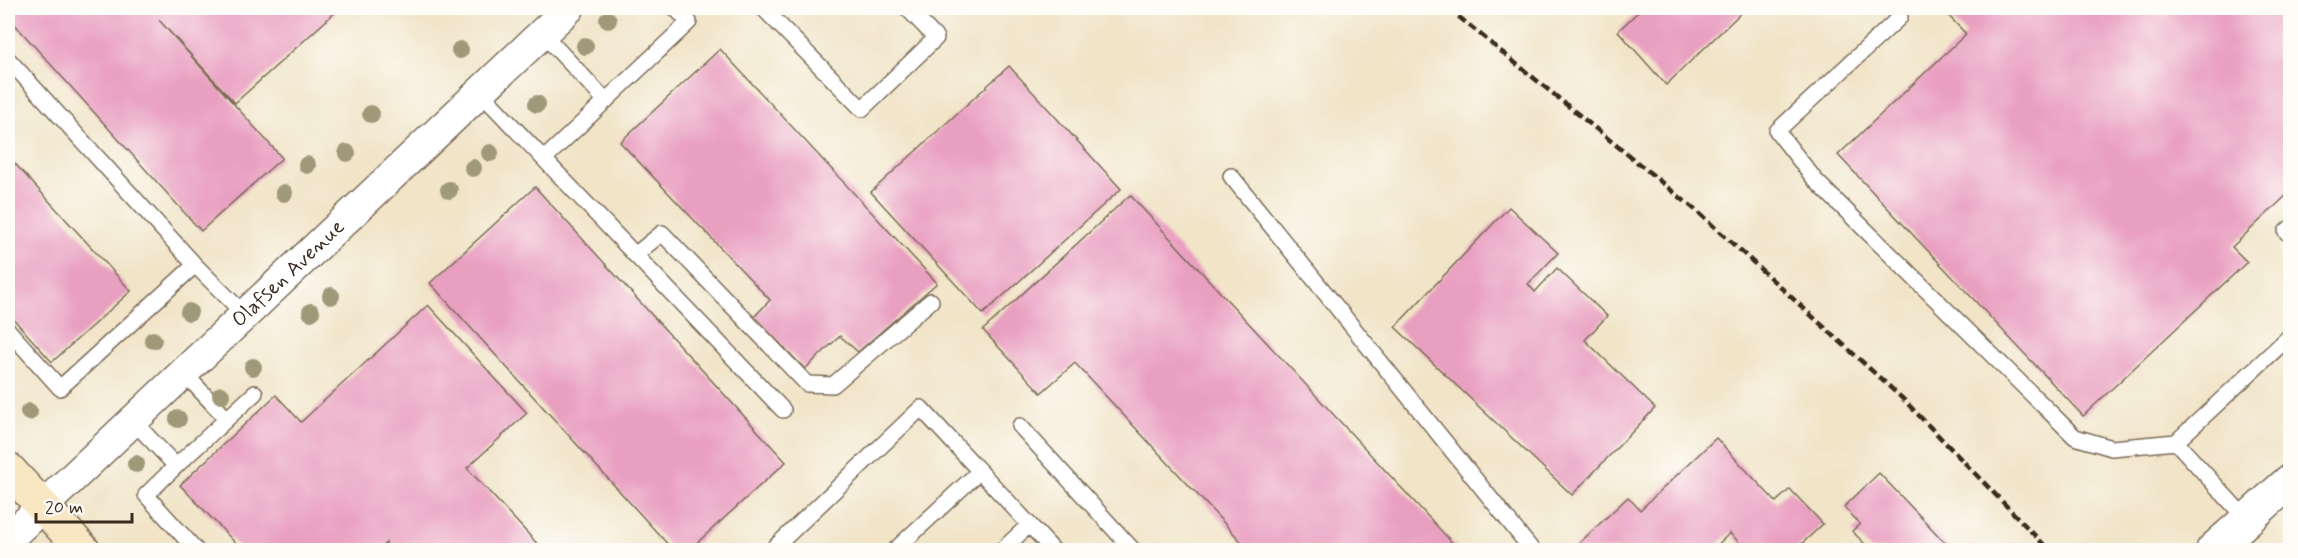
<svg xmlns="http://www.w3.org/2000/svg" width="2298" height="558" font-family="Mynerve,sans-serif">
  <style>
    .building { fill: #e99fc0 }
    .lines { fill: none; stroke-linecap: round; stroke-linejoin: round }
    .service-casing { stroke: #7b6b59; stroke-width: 18 }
    .minor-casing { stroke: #7b6b59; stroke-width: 33 }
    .tertiary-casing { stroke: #7b6b59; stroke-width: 36 }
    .secondary-casing { stroke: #7b6b59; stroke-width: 36 }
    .service { stroke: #fff; stroke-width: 15 }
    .minor { stroke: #fff; stroke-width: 30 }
    .tertiary { stroke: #fff; stroke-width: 33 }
    .secondary { stroke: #f9e7c3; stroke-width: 33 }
    .rail { stroke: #3b2a1e; stroke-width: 4.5; stroke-dasharray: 9 4.5; stroke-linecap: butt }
    .tree { fill: #a09979 }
    .labels { text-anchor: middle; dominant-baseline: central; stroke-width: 4.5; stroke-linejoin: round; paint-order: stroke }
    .street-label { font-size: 21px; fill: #3b2a1e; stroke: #fdfcf7 }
  </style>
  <rect width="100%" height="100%" fill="#fdfcf7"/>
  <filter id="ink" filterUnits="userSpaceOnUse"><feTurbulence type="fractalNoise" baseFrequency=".0167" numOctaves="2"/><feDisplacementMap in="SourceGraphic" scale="12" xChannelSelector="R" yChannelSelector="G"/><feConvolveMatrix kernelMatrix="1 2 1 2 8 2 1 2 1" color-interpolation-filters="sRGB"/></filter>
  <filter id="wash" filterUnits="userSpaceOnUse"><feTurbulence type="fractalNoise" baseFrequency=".008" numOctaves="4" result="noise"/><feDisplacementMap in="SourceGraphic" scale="24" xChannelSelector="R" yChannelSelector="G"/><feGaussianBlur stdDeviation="1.35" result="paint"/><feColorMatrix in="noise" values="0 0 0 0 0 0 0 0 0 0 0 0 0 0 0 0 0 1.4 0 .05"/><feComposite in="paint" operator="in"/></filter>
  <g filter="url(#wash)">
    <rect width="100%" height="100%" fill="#f1e4c7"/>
    <g id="blocks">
      <!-- building -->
      <path class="building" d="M8,8H340L235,103L159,20L282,158L201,231L8,17Z
        M1642,8H1746L1666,85L1618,31Z
        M1948,8H2290V192L2232,247L2247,262L2083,416L1838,155L1966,34L1944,11Z
        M720,49L937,283L858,352L840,336L805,369L754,317L770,300L620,142Z
        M1009,66L1121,189L983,314L871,192Z
        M8,156L131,291L52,362L8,313Z
        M535,187L786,462L689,550H673L430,283Z
        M1130,195L1459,550H1249L1075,363L1041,393L983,330Z
        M1509,207L1558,253L1528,284L1535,292L1557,268L1607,316L1585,340L1655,408L1572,495L1395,327Z
        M428,305L527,413L467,468L543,550H380L387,542L378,550H242L180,485L276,395L301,422Z
        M1716,438L1776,502L1790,489L1823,524L1795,550H1746L1730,533L1712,550H1572L1628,497L1640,510Z
        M1879,473L1952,550H1871L1852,531L1860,524L1844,507Z"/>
    </g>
  </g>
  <g filter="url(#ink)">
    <use href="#blocks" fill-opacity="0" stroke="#7b6b59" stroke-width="1.5"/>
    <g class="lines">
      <!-- service casing -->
      <g class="service-casing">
        <path id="service" d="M763,8L862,109L936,38L907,8
          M1900,17L1777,131L1816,181L2075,437L2112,448L2176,442
          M542,33L606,101
          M8,59L195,265L245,315
          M480,92L783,410
          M544,159L689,22L675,8
          M1231,176L1532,550
          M2286,232L2290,228
          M635,255L662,233L807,384L833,385L931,301
          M8,330L60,388L195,265
          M184,373L227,419
          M133,421L176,466L146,495L196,550
          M1020,426L1133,550
          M176,466L255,393
          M2247,520L2176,442L2290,336
          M772,550L921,408L1053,550
          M895,550L980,471
          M1002,550L1029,525"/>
      </g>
      <!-- minor casing -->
      <g class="minor-casing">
        <g id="minor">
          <path id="s1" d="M8,539L569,8"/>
        </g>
      </g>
      <!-- tertiary casing -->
      <g class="tertiary-casing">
        <path id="tertiary" d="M2213,550L2290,481"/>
      </g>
      <!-- secondary casing -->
      <g class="secondary-casing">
        <path id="secondary" d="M8,469L83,550"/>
      </g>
      <!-- service -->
      <use href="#service" class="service"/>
      <!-- minor -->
      <use href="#minor" class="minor"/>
      <!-- tertiary -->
      <use href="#tertiary" class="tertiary"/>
      <!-- secondary -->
      <use href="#secondary" class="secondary"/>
      <!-- rail -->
      <path class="rail" d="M1448,8L1698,212L1903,399L2049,550"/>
    </g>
    <!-- trees -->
    <g class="tree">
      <circle cx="608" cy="20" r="9"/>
      <circle cx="585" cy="46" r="9"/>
      <circle cx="460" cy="50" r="9"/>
      <circle cx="537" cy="104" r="9"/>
      <circle cx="371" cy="114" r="9"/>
      <circle cx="347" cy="153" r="9"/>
      <circle cx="490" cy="153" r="9"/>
      <circle cx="307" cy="165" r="9"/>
      <circle cx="473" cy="168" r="9"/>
      <circle cx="449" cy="190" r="9"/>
      <circle cx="284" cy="193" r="9"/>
      <circle cx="331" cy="296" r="9"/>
      <circle cx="189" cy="312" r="9"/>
      <circle cx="311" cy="312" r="9"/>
      <circle cx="153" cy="340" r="9"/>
      <circle cx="253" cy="367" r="9"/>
      <circle cx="221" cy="395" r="9"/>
      <circle cx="29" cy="412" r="9"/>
      <circle cx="178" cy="419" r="9"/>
      <circle cx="136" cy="464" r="9"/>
    </g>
  </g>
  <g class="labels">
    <!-- street labels -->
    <g class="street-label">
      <text stroke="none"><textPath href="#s1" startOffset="386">Olafsen Avenue</textPath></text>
    </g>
  </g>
  <!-- margin -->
  <rect width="2298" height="558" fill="none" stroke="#fdfcf7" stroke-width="30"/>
  <!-- scale -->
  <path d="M36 513v9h96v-9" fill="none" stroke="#3b2a1e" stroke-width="3"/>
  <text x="45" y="513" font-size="18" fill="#3b2a1e" stroke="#fdfcf7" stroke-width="4.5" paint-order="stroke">20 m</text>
</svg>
